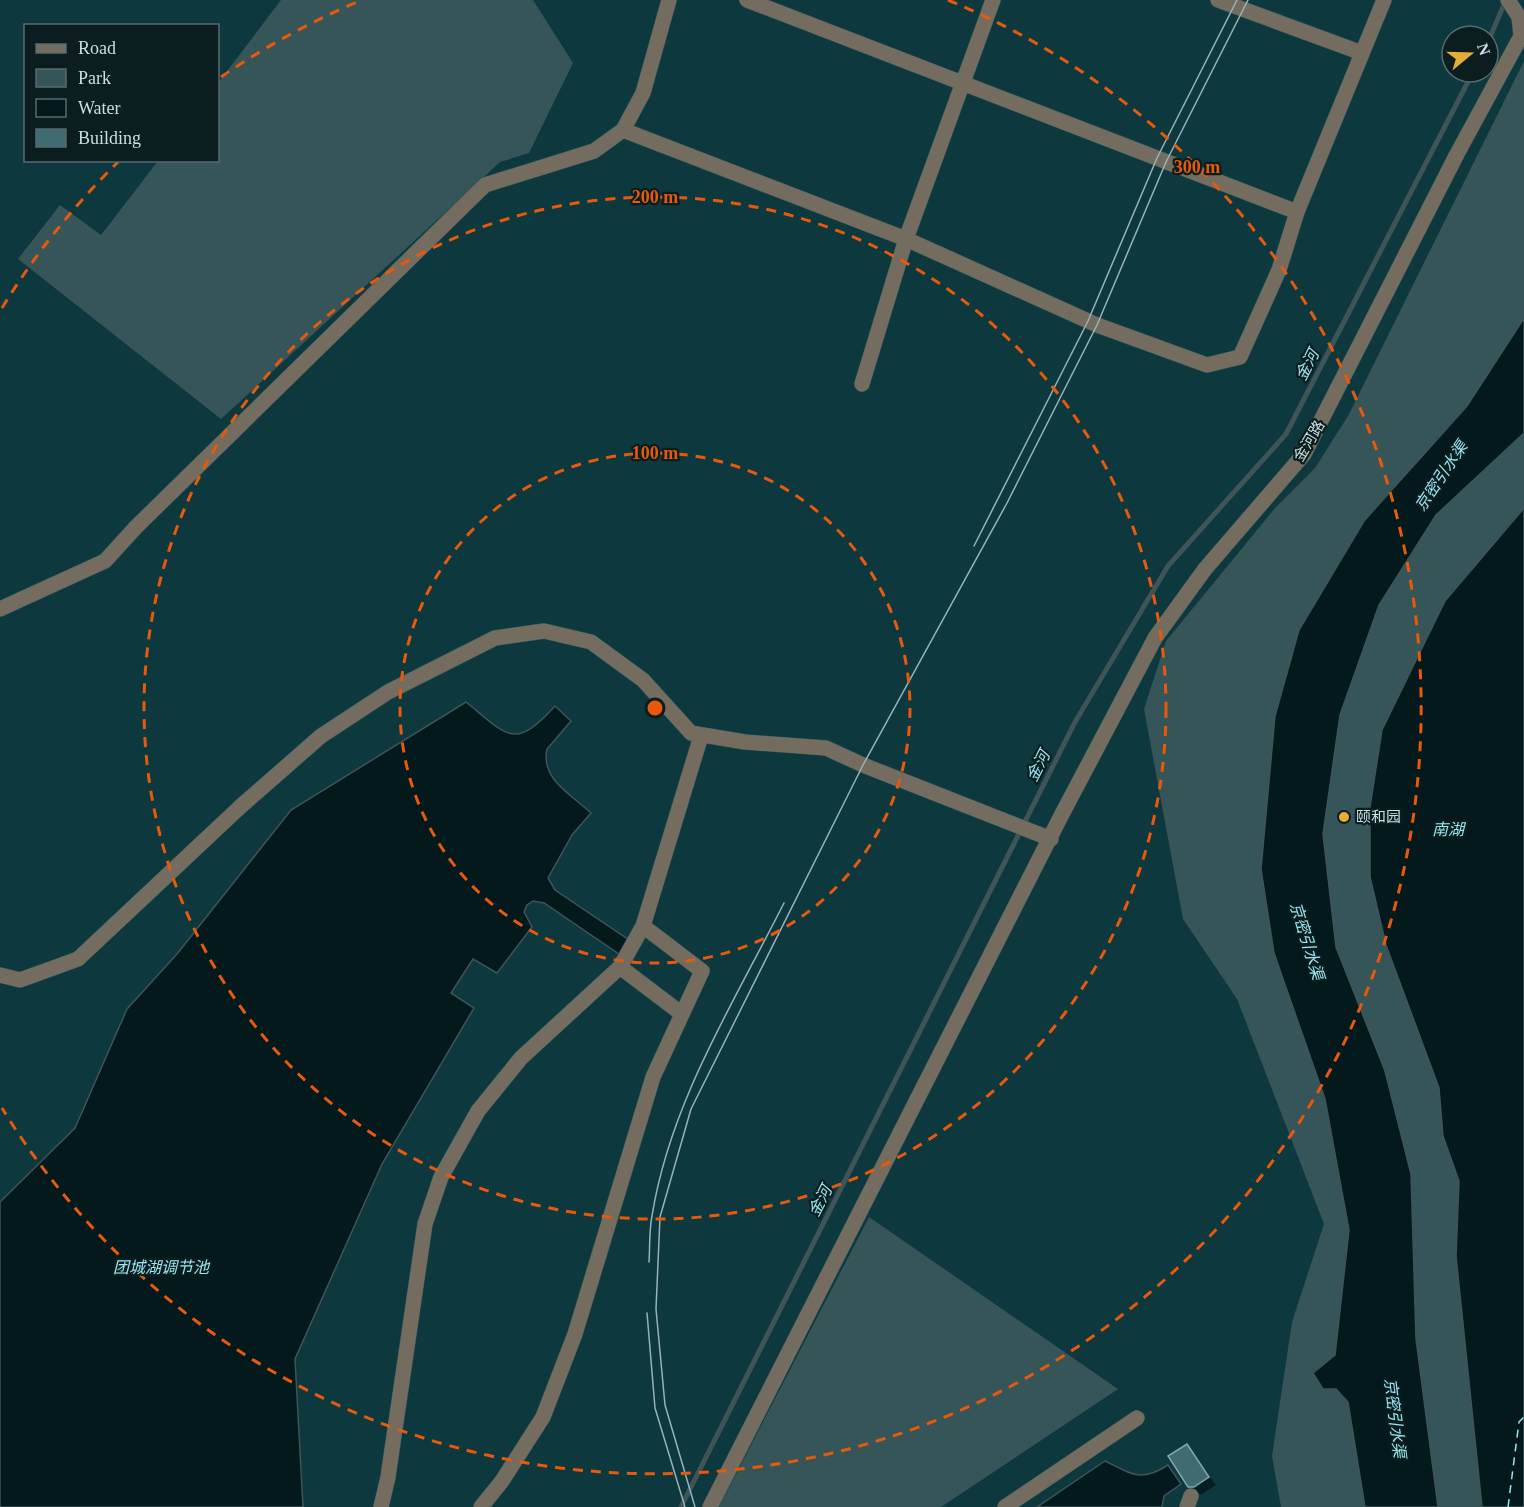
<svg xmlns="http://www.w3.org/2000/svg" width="1524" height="1507" font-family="'Times New Roman','Noto Sans SC',serif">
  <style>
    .green { fill: #355559 }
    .water { fill: #03191c; stroke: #3f5457; stroke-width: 1.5 }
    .shadow { fill: #0007 }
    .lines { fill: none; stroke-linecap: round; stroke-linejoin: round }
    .stream { stroke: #3f5457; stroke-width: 5 }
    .ferry { stroke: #97e6f1; stroke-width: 1.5; stroke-dasharray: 8 6; stroke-linecap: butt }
    .building { fill: #406b71; stroke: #7ea9af; stroke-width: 1.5 }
    .minor-casing { stroke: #2f565c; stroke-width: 16 }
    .minor { stroke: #746c5f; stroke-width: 15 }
    .tram { stroke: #98b3b7; stroke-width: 1.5 }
    .ring { fill: none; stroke: #e8590c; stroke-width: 3; stroke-dasharray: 10 8 }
    .poi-dot { fill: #e7ac37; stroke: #0b1d1f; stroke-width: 2 }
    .labels { text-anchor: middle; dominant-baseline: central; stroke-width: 4.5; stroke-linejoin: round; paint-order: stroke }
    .street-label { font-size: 15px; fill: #cadfe2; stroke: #0b1d1f }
    .poi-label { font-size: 15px; fill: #cadfe2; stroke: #0b1d1f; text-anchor: start }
    .water-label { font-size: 16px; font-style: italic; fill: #97e6f1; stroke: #0b1d1f }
    .centre { fill: #e8590c; stroke: #0b1d1f; stroke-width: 3 }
    .ring-label { font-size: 18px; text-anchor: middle; font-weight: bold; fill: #e8590c; stroke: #0b1d1f; stroke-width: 4.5; stroke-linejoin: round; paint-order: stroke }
  </style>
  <rect width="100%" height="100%" fill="#0d383e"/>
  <!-- green -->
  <path class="green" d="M281,0H533L573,63L529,153L500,162L221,419L18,259L60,205L101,235L158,161L218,160V83Z
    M1524,61V1507H1281L1272,1456L1292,1322L1324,1224L1237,999L1183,919L1144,709L1166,641L1276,507L1315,468L1348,416Z
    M869,1217L1118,1389L941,1507H719Z"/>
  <!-- water -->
  <path class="water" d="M1524,318V433L1436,515L1379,605L1340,715L1323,834L1336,947L1385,1071L1411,1174L1416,1339L1438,1507H1365L1348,1402L1336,1389H1323L1313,1373L1335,1355L1349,1230L1325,1099L1274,953L1261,869L1275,716L1299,630L1364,521L1467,406Z
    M1524,508V1507H1482L1456,1256L1459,1181L1443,1136L1439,1088L1386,945L1370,877V807L1382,730L1445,601Z
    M466,702C508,736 514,751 555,706L571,721L547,749C540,779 572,795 591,813L572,835L548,878L555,890L629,940L619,954L544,903L533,901L527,905L524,912L532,927L497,973L473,959L451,993L474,1008L382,1164L295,1359L303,1507H0V1202L75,1128L127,1009L177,954L291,810Z
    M1105,1461C1132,1474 1140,1483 1168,1465L1181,1484L1164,1496L1162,1507H1037Z"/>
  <!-- shadow -->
  <path class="shadow" d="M1187,1446L1216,1485L1202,1494H1198L1190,1486Z"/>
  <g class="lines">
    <!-- stream -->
    <path class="stream" d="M1488,42L1505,2
      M681,1507L1075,722L1168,566L1286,434L1473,72"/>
    <!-- ferry -->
    <path class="ferry" d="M1508,1507L1519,1422L1524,1417"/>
  </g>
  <!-- building -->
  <path class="building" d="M1187,1444L1209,1477L1194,1487H1188L1168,1456Z"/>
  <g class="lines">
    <!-- minor casing -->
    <g class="minor-casing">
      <path id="minor" d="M747,0L1297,212L1384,0
        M1218,0L1362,53
        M623,130L643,93L669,0
        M862,384L906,239L993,0
        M0,609L105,561L136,527L485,185L594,151L623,130L906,239L1097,325L1207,365L1240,357L1279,270L1297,212
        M620,967L682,1014
        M0,975L20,980L78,959L240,807L321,736L388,692L495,638L544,631L591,642L643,680L691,733L745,742L826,748L863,765L1051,839
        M381,1507L388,1477L425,1224L441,1177L478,1111L521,1058L620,967L643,926L701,736
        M481,1507L502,1481L543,1417L575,1334L653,1077L702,971L643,926
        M710,1507L1061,816L1155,638L1205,569L1304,454L1457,154L1521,36L1519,17L1508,0
        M1005,1507L1137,1418
        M1187,1507L1191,1496"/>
    </g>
    <!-- minor -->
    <use href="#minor" class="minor"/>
    <!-- tram -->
    <path class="tram" d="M974,546L1088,321L1157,158L1237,0
      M649,1262C650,1247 649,1231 652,1216C670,1103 733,1004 784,903
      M647,1313L655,1408L685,1507
      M695,1507L665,1405L656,1309L660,1217L691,1109L863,765L1007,503L1097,325L1166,162L1248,0"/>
  </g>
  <!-- distance rings -->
  <g class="ring">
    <circle cx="655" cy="708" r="255"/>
    <circle cx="655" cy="708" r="511"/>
    <path d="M2 308A766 766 0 0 1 118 162M221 77A766 766 0 0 1 362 0M948 0A766 766 0 1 1 2 1108"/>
  </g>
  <!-- markers -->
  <circle class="poi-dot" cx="1344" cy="817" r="6"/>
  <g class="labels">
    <!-- street labels -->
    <g class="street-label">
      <text transform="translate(1309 441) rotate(-59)">金河路</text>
    </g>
    <!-- poi labels -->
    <g class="poi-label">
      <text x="1356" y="817">颐和园</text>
    </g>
    <!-- water labels -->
    <g class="water-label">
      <text transform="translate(1307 365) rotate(-63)">金河</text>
      <text transform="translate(1441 476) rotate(-56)">京密引水渠</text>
      <text transform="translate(1038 766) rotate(-63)">金河</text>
      <text x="1448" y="829">南湖</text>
      <text transform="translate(1307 941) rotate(73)">京密引水渠</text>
      <text transform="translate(820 1201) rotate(-63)">金河</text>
      <text x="161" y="1267">团城湖调节池</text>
      <text transform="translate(1395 1418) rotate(83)">京密引水渠</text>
    </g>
  </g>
  <circle cx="655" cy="708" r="9" class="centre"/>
  <g class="ring-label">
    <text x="1197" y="173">300 m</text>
    <text x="655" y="203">200 m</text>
    <text x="655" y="459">100 m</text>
  </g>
  <!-- legend -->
  <rect x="24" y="24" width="195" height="138" fill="#0b1d1f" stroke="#576b6d" stroke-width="1.5"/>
  <rect x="36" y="44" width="30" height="9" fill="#746c5f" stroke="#576b6d" stroke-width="1.5"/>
  <text x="78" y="54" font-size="18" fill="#cadfe2">Road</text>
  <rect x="36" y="69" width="30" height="18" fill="#355559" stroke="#576b6d" stroke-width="1.5"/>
  <text x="78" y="84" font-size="18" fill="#cadfe2">Park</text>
  <rect x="36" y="99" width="30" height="18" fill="#03191c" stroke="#576b6d" stroke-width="1.5"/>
  <text x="78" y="114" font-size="18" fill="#cadfe2">Water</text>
  <rect x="36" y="129" width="30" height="18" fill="#406b71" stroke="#576b6d" stroke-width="1.5"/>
  <text x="78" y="144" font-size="18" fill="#cadfe2">Building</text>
  <!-- north arrow -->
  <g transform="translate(1470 54) rotate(71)"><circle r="28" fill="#0b1d1f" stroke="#576b6d" stroke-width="1.5"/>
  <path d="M0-4.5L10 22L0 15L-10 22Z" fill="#e7ac37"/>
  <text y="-9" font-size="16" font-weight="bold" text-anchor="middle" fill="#cadfe2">N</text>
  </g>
</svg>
